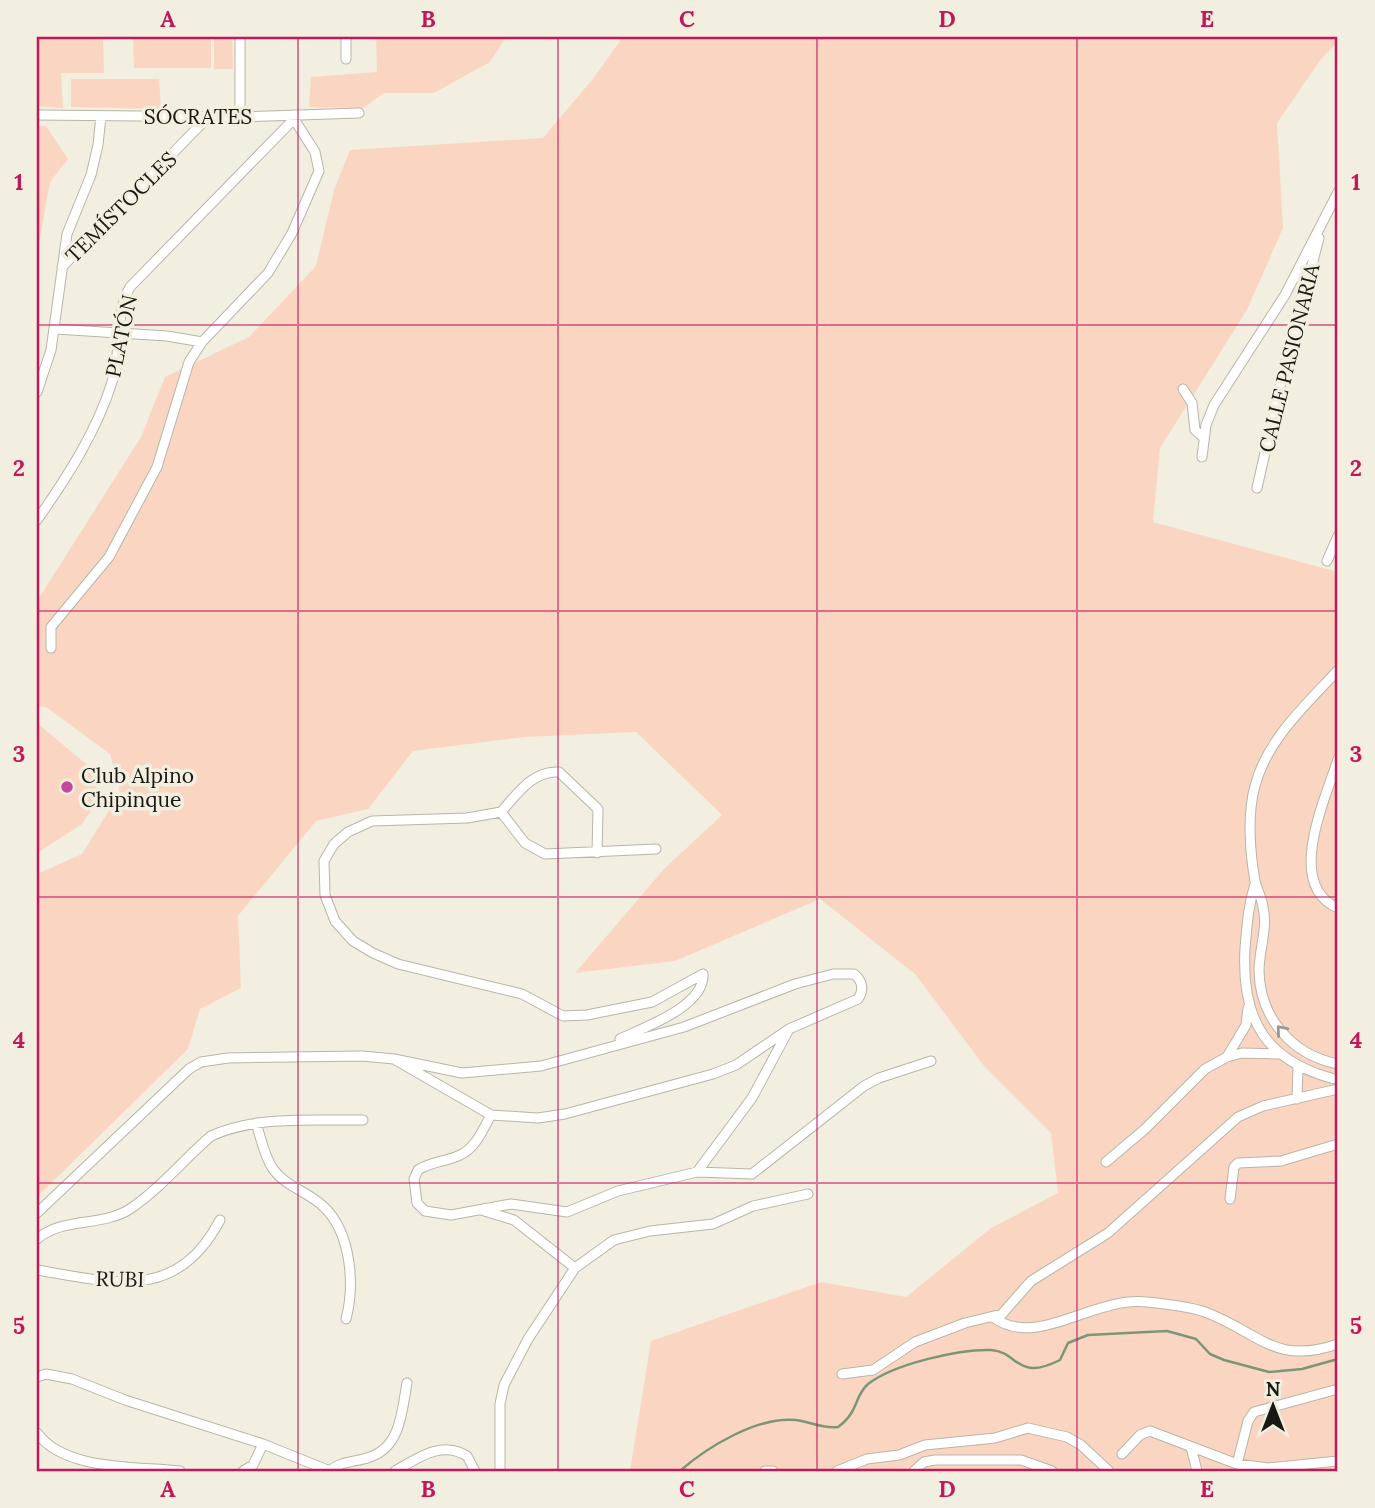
<svg xmlns="http://www.w3.org/2000/svg" width="1375" height="1508" font-family="Lora,serif">
  <style>
    .green { fill: #fad6c2 }
    .lines { fill: none; stroke-linecap: round; stroke-linejoin: round }
    .stream { stroke: #7c9579; stroke-width: 2.5 }
    .street-casing { stroke: #b8b5a7; stroke-width: 11 }
    .street { stroke: #fff; stroke-width: 9 }
    .oneway { stroke: #989795 }
    .grid { fill: none; stroke: #c2185b; stroke-width: 2; stroke-opacity: 0.55 }
    .poi-dot { fill: #c1489c; stroke: #f2efe0; stroke-width: 2.5 }
    .labels { text-anchor: middle; dominant-baseline: central; stroke-width: 7; stroke-linejoin: round; paint-order: stroke }
    .street-label { font-size: 21px; fill: #191813; stroke: #f2efe0 }
    .poi-label { font-size: 21px; fill: #191813; stroke: #f2efe0; text-anchor: start }
    .neatline { fill: none; stroke: #c2185b; stroke-width: 2.5 }
    .grid-label { font-size: 23px; text-anchor: middle; font-weight: bold; fill: #c2185b }
  </style>
  <rect width="100%" height="100%" fill="#f2efe0"/>
  <!-- green -->
  <path class="green" d="M37,37H103L104,73H61L63,108L37,106Z
    M133,37H211V68H134Z
    M214,37H232L233,69H214Z
    M376,37H506L490,62L434,93H384L363,108L309,107L311,77L377,72Z
    M623,37H1338V42L1321,59L1277,123L1283,228L1247,310L1160,448L1153,522L1338,572V1471H630L651,1341L821,1282L906,1297L991,1228L1058,1193L1051,1133L984,1066L915,974L820,899L675,961L575,973L664,869L722,815L636,732L524,737L413,751L368,809L316,821L238,916L241,988L200,1009L188,1049L37,1197V874L82,854L120,793L110,754L46,707L37,706V601L141,437L165,377L249,337L316,266L334,190L350,150L543,138L592,80Z
    M71,79H159L161,109L71,107Z
    M37,126H46L68,159L50,182L37,254Z
    M37,723L96,772L97,802L81,825L37,853Z"/>
  <g class="lines">
    <!-- stream -->
    <path class="stream" d="M680,1471C707,1447 758,1416 796,1420C811,1422 822,1429 838,1427C859,1412 854,1396 868,1384C894,1364 959,1349 991,1350C1019,1352 1016,1382 1060,1360L1068,1343L1088,1335L1167,1331L1196,1339L1210,1354L1224,1360L1269,1372L1302,1369L1338,1359"/>
    <!-- street casing -->
    <g class="street-casing">
      <path id="street" d="M240,37V117
        M346,37V59
        M37,115L240,117L359,113
        M62,267L209,116
        M55,329L167,336L202,342
        M1183,389L1192,403L1195,430L1204,438
        M37,392L51,350L67,234L91,175L98,145L101,116
        M1202,457L1206,425L1214,405L1285,295L1338,192
        M1257,488L1280,386L1319,238
        M37,520C66,479 97,431 112,382C122,351 114,315 130,287L294,119V115
        M1327,561L1338,536
        M51,648V627L109,557L157,467L189,362L202,342L268,273L292,233L319,171L315,152L294,119
        M1338,670C1307,704 1267,739 1255,786C1247,814 1250,853 1255,881C1257,890 1262,898 1263,907C1268,928 1259,950 1259,971C1260,1018 1292,1055 1338,1064
        M1338,759C1326,798 1284,885 1338,908
        M501,812C517,794 533,770 559,772L598,809L597,853
        M1255,884C1248,906 1247,926 1245,948C1241,1021 1266,1062 1338,1080
        M620,1039C645,1027 705,1006 703,974L652,1002L587,1015L563,1016L522,994L398,964L373,953L353,941L335,921L325,895L324,861L334,844L348,832L372,821L467,818L501,812L525,843L545,854L656,849
        M1227,1057L1246,1025L1248,1008
        M1297,1099L1298,1066
        M491,1115C483,1129 476,1148 460,1155C446,1162 432,1161 418,1170L414,1179L417,1203L425,1211L451,1215L511,1204L567,1212L618,1191L697,1172L752,1098L788,1031
        M256,1123C261,1138 264,1156 273,1169C286,1187 309,1192 324,1207C351,1233 355,1284 346,1319
        M1106,1162L1145,1129L1205,1069L1227,1057L1242,1053L1280,1054
        M697,1172L752,1174L864,1086L879,1078L931,1061
        M1230,1199L1234,1167L1238,1163L1281,1161L1338,1144
        M481,1210L514,1220L575,1268
        M37,1213L189,1069L201,1062L228,1058L362,1056L394,1059L462,1073L541,1066L684,1027L795,984L833,974H854C863,981 864,990 858,999L789,1029L736,1065L713,1074L565,1114L538,1118L491,1115L394,1059
        M37,1239C62,1217 102,1227 130,1209C160,1189 184,1159 211,1136C257,1115 314,1121 363,1120
        M37,1270C114,1283 177,1302 220,1220
        M994,1318C1039,1349 1092,1296 1147,1302C1166,1304 1187,1306 1205,1312C1259,1332 1274,1366 1338,1344
        M842,1374L873,1370L915,1342L965,1323L1002,1314L1031,1281L1108,1233L1238,1117L1263,1106L1338,1089
        M37,1377L46,1374L72,1379L125,1400L263,1444L330,1471
        M37,1433C65,1471 136,1466 180,1471
        M1191,1447L1197,1471
        M1122,1454L1140,1435L1150,1431L1237,1464L1268,1468L1338,1461
        M1237,1464L1248,1421L1254,1412L1338,1389
        M243,1471L253,1465L263,1444
        M329,1471C343,1460 354,1463 370,1457C401,1447 402,1410 407,1383
        M395,1471C418,1458 441,1440 467,1456L475,1471
        M500,1471V1404L504,1385L528,1339L575,1268L614,1240L650,1231L713,1224L753,1206L808,1194
        M765,1471H773
        M837,1471L867,1459L899,1455L925,1445L995,1438L1028,1428L1067,1437L1081,1445L1109,1471
        M914,1471L924,1462L935,1460H1021L1052,1471"/>
    </g>
    <!-- street -->
    <use href="#street" class="street"/>
  </g>
  <!-- one-way arrows -->
  <defs><path id="oneway-chevron" d="M-2-3.5L2.5 0L-2 3.5" fill="none" stroke-width="1.6" stroke-linecap="round" stroke-linejoin="round" transform="scale(1.75)"/></defs>
  <use class="oneway" href="#oneway-chevron" transform="translate(1281 1030) rotate(-130)"/>
  <!-- grid -->
  <path class="grid" d="M298,37V1471M558,37V1471M817,37V1471M1077,37V1471M37,325H1338M37,611H1338M37,897H1338M37,1183H1338"/>
  <!-- markers -->
  <circle class="poi-dot" cx="67" cy="787" r="7"/>
  <g class="labels">
    <!-- street labels -->
    <g class="street-label">
      <text x="198" y="116">SÓCRATES</text>
      <text transform="translate(121 207) rotate(-45)">TEMÍSTOCLES</text>
      <text transform="translate(121 336) rotate(-78)">PLATÓN</text>
      <text transform="translate(1289 358) rotate(-76)">CALLE PASIONARIA</text>
      <text transform="translate(120 1279) rotate(1)">RUBI</text>
    </g>
    <!-- poi labels -->
    <g class="poi-label">
      <text x="81" y="775">Club Alpino<tspan x="81" dy="24">Chipinque</tspan></text>
    </g>
  </g>
  <!-- border -->
  <rect width="1375" height="1508" fill="none" stroke="#f2efe0" stroke-width="77"/>
  <!-- north arrow -->
  <g transform="translate(1273 1406)" stroke="#f2efe0" stroke-width="5" paint-order="stroke">
  <path d="M0-5L12 26L0 18L-12 26Z" fill="#191813"/>
  <text y="-10" font-size="19" font-weight="bold" text-anchor="middle" fill="#191813">N</text>
  </g>
  <rect x="38" y="38" width="1298" height="1432" class="neatline"/>
  <g class="grid-label">
    <text x="168" y="27">A</text>
    <text x="428" y="27">B</text>
    <text x="687" y="27">C</text>
    <text x="947" y="27">D</text>
    <text x="1207" y="27">E</text>
    <text x="19" y="190">1</text>
    <text x="1356" y="190">1</text>
    <text x="19" y="476">2</text>
    <text x="1356" y="476">2</text>
    <text x="19" y="762">3</text>
    <text x="1356" y="762">3</text>
    <text x="19" y="1048">4</text>
    <text x="1356" y="1048">4</text>
    <text x="19" y="1334">5</text>
    <text x="1356" y="1334">5</text>
    <text x="168" y="1497">A</text>
    <text x="428" y="1497">B</text>
    <text x="687" y="1497">C</text>
    <text x="947" y="1497">D</text>
    <text x="1207" y="1497">E</text>
  </g>
</svg>
